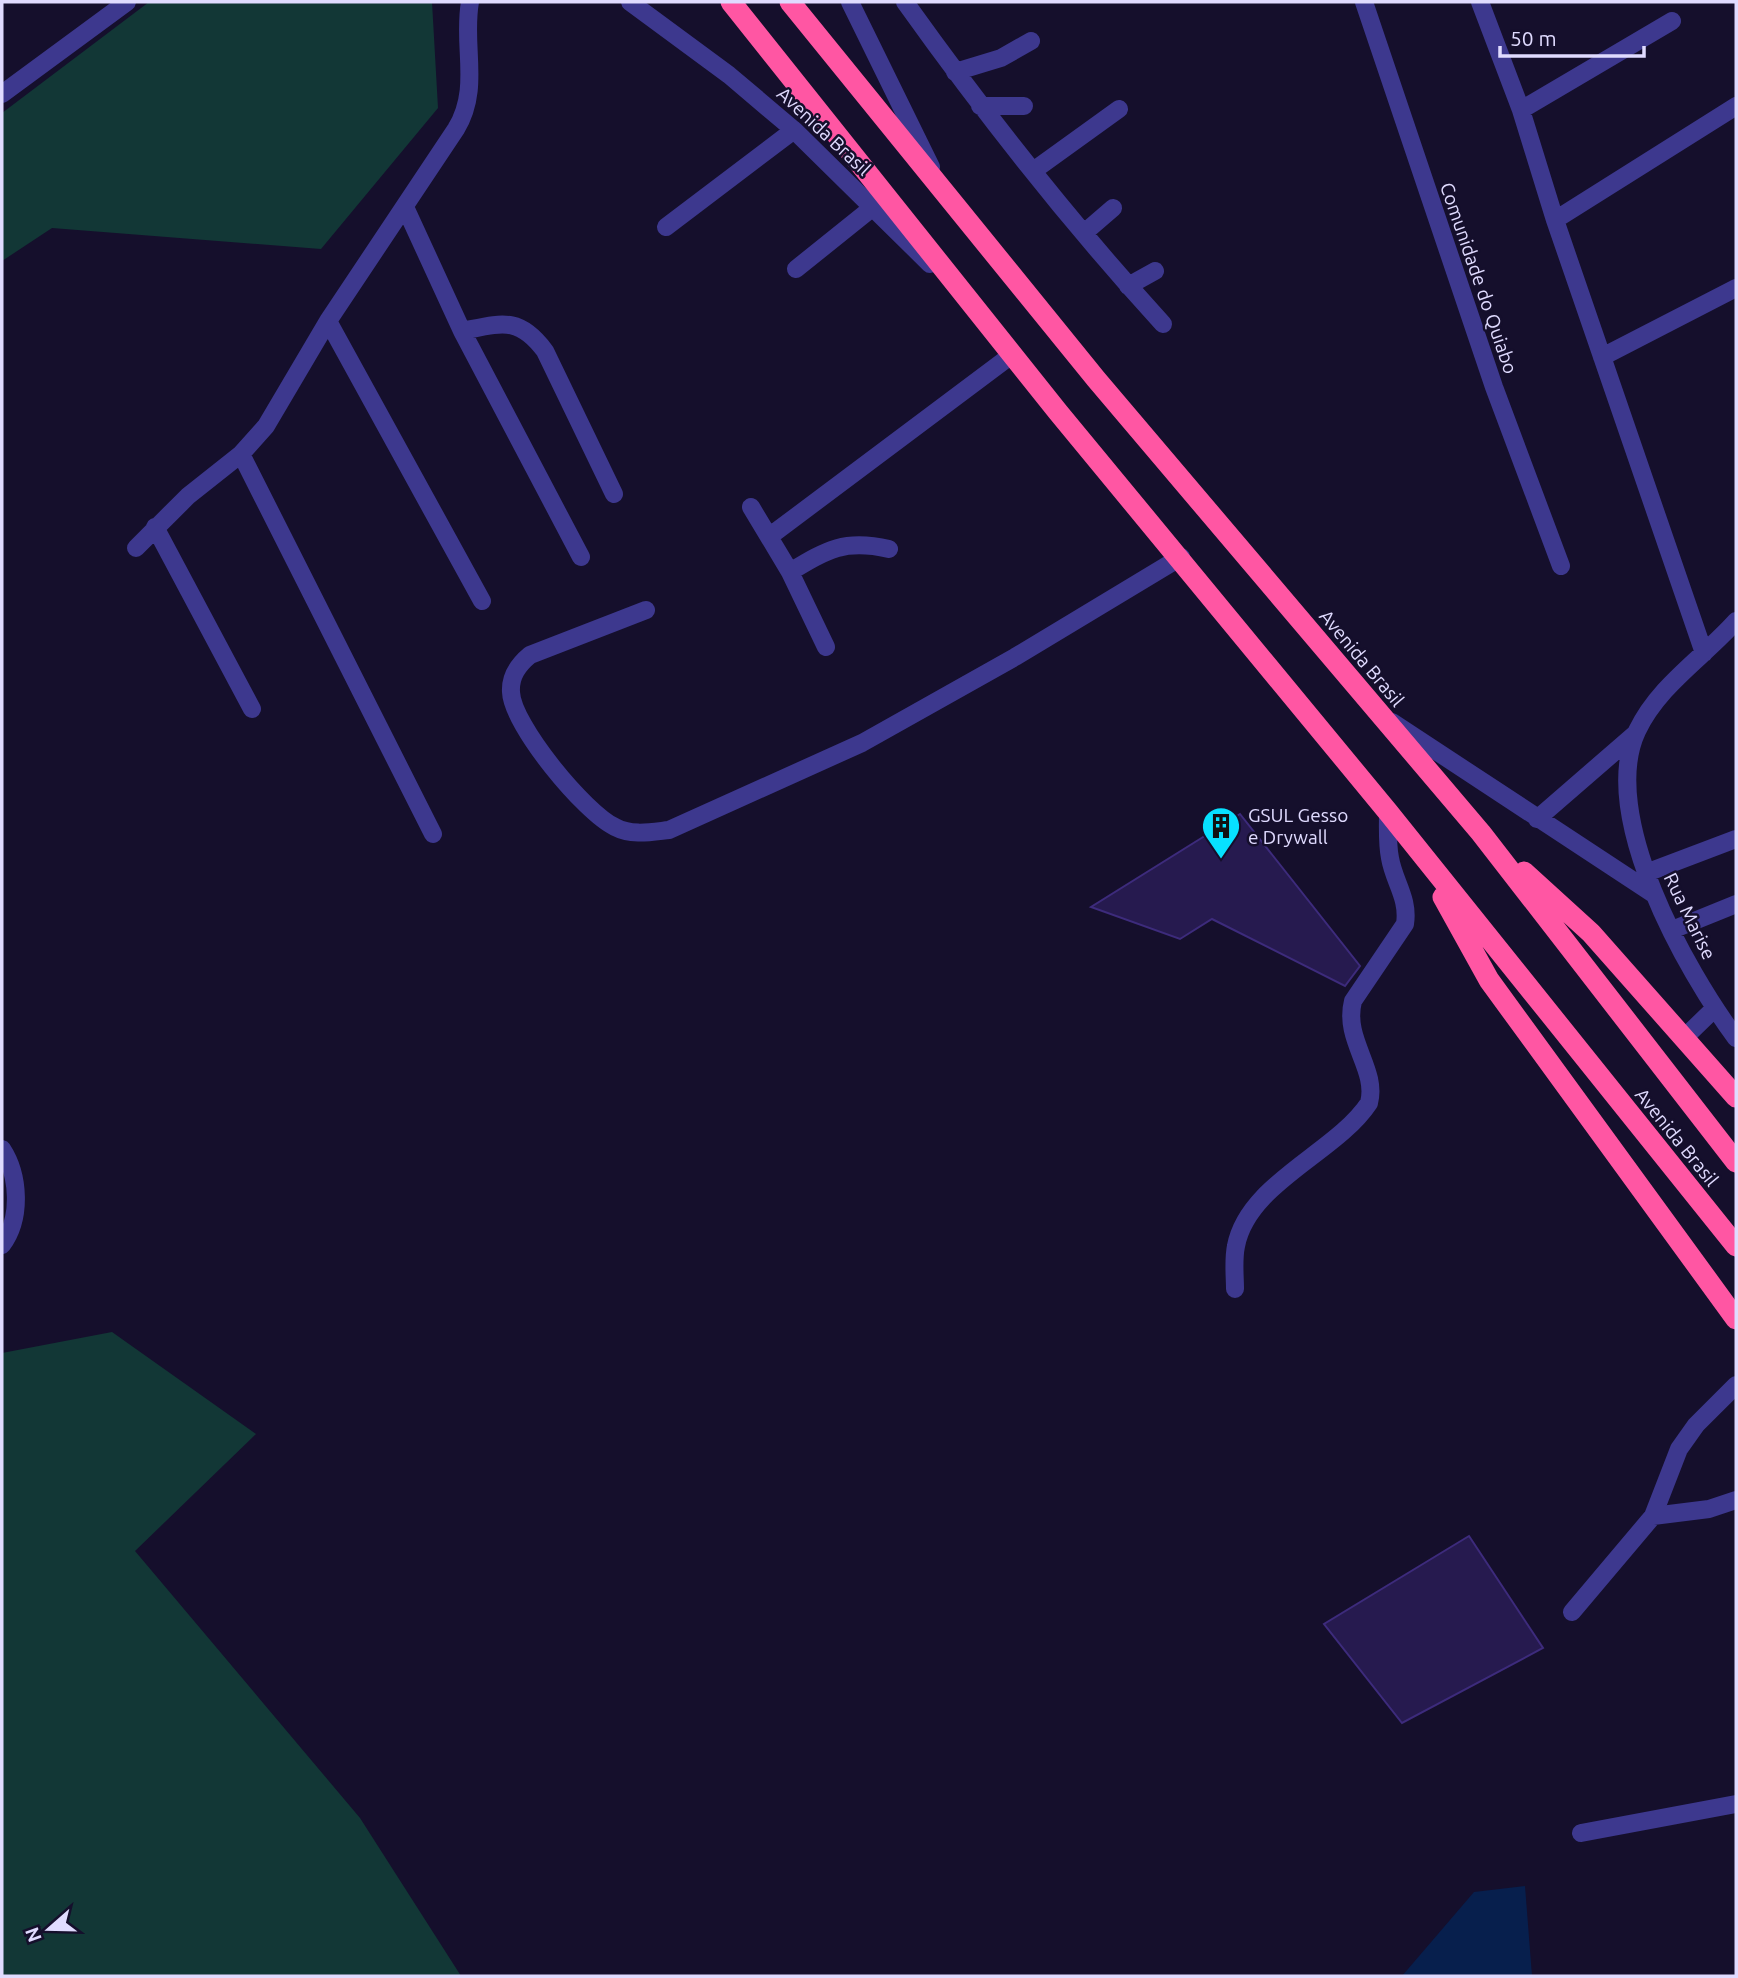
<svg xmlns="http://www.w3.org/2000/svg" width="1738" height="1978" font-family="Ubuntu,sans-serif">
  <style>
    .green { fill: #123736 }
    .water { fill: #071f4d }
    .building { fill: #261a4f; stroke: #3d2b7c; stroke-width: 2 }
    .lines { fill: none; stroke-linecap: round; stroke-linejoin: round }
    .minor { stroke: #3d388e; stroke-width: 18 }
    .highway { stroke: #ff56a3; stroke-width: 21 }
    .labels { text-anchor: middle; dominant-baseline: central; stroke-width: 5; stroke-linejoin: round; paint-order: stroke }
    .street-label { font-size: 19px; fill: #e0dbff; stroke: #150f2c }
    .poi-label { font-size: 19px; fill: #e0dbff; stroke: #150f2c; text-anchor: start }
  </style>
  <rect width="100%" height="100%" fill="#150f2c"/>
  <!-- green -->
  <path class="green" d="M149,2H432L438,108L321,249L52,228L2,261V113Z
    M112,1332L256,1434L135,1551L360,1818L461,1976H2V1353Z"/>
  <!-- water -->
  <path class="water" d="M1525,1886L1532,1976H1402L1474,1892Z"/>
  <!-- building -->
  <path class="building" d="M1240,814L1360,966L1345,986L1212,919L1180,939L1091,907Z
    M1469,1536L1543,1648L1402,1723L1324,1624Z"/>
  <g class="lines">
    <!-- minor -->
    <path class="minor" d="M630,2L729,75L794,130L930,264
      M850,2L931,167
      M905,2C985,114 1070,222 1163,324
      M1364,2L1494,387L1561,566
      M1480,2L1521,110L1555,220L1704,653
      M955,72L1001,58L1031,41
      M2,94L127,2
      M980,106H1024
      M1521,110L1672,21
      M1033,171L1119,109
      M405,207L462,331L581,557
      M1555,220L1736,106
      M666,227L794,130
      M1084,233L1113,208
      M796,269L872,208
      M1128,286L1155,271
      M328,321L482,601
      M462,331C502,323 519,316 545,351L614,494
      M1602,357L1736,288
      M241,454L433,834
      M751,507L790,572L826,647
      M155,527L252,709
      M770,536L1013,354
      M136,548L188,496L241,454L266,426L328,321L456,129C481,88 462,46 470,2
      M790,572C828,549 845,539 889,549
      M646,610L530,655C518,665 510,676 511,692C512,725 585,813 615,827C632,836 651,832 669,830L862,743L1015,657L1181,557
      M1736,621C1703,658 1659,685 1637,731C1598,815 1686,971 1736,1038
      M1392,722L1655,895
      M1537,819L1635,734
      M1646,873L1736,839
      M1672,930L1736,904
      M1684,1038L1714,1009
      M2,1149C19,1175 22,1218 2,1245
      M1235,1289C1235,1276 1233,1260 1236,1246C1248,1183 1336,1153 1369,1103C1378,1069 1343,1040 1353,1001L1405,924C1409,898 1394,882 1390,858C1387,843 1388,827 1388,812
      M1653,1516L1709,1509L1736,1500
      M1572,1612L1653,1516L1679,1449L1696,1425L1736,1385
      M1581,1833L1736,1804"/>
    <!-- highway -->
    <path class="highway" d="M731,2L1058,412L1388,812L1736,1246
      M790,2L1096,379L1481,833L1736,1162
      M1524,872L1591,933L1736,1097
      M1443,897L1489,980L1736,1319"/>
  </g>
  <!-- icons -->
  <defs>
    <g id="building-pin" transform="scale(2.0125)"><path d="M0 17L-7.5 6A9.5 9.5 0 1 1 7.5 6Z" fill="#07e1ff" stroke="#150f2c"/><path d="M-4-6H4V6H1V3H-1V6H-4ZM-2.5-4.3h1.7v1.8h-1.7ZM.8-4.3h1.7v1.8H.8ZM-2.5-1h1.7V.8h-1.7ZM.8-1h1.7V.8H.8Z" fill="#111"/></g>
  </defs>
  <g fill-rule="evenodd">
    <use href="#building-pin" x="1221" y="826"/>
  </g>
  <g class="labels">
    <!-- street labels -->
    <g class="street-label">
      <text transform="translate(824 131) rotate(43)">Avenida Brasil</text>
      <text transform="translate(1479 278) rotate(71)">Comunidade do Quiabo</text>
      <text transform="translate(1362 658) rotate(50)">Avenida Brasil</text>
      <text transform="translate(1690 916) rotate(64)">Rua Marise</text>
      <text transform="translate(1677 1137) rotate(51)">Avenida Brasil</text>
    </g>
    <!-- poi labels -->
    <g class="poi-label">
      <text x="1248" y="815">GSUL Gesso<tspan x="1248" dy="22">e Drywall</tspan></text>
    </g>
  </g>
  <!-- border -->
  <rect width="1738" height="1978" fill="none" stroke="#e0dbff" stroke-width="7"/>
  <!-- north arrow -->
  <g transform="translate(49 1929) rotate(250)" stroke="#150f2c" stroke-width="5" paint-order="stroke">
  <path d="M0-5L12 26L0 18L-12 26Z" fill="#e0dbff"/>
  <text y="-10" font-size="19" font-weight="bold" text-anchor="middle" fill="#e0dbff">N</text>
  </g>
  <!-- scale -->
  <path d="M1500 46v10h144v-10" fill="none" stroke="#e0dbff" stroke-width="3.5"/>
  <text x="1510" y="46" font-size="21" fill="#e0dbff" stroke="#150f2c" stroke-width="5" paint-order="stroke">50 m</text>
</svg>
